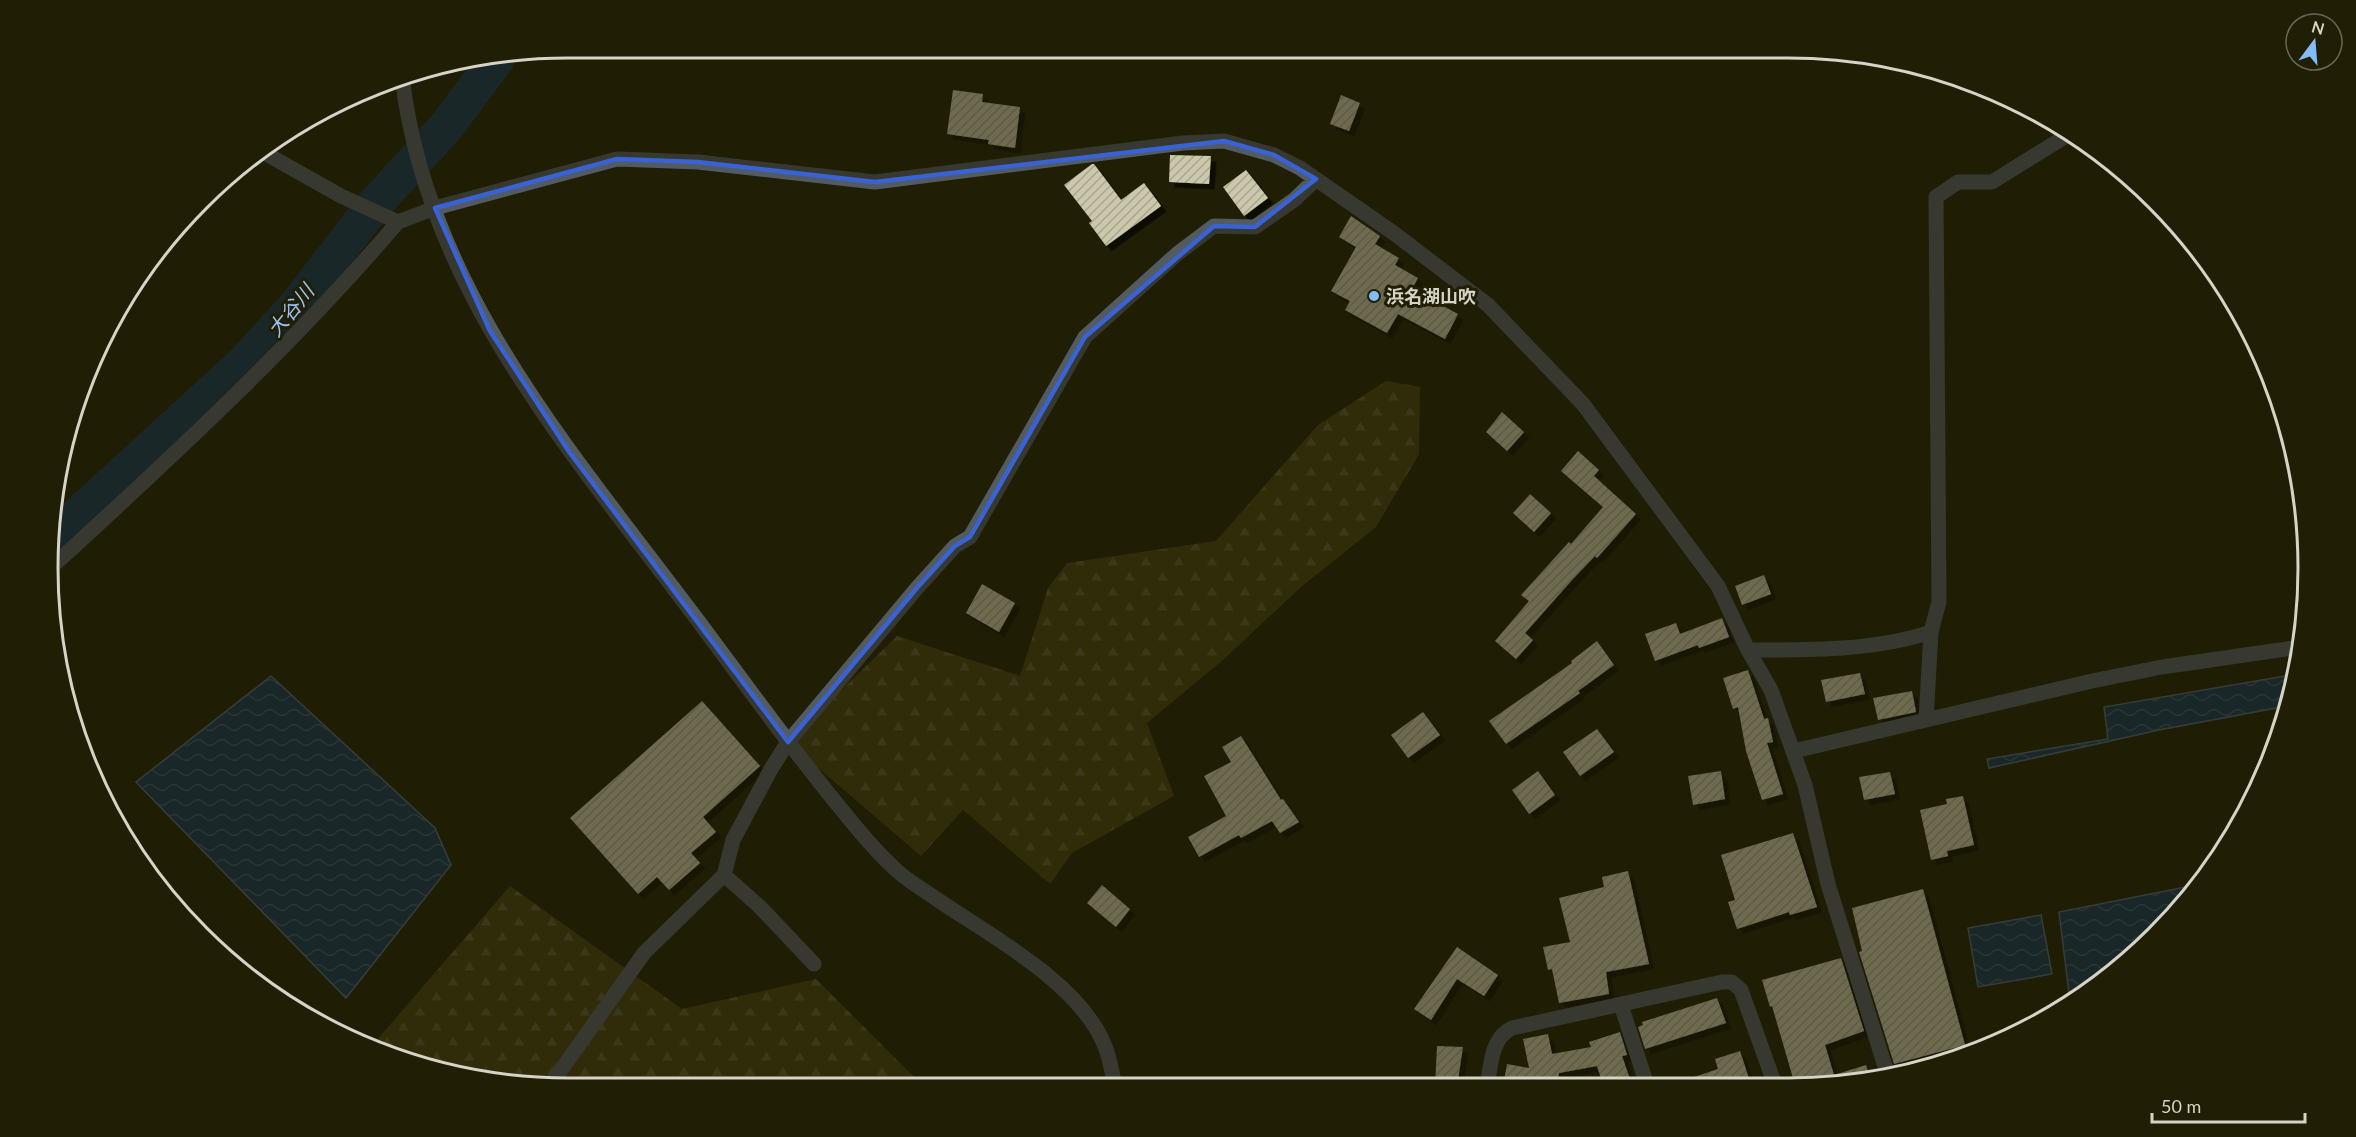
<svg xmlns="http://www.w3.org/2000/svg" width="2356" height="1137" font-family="Lato,'Noto Sans JP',sans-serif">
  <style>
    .forest { fill: url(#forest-firs) }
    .water { fill: url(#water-waves); stroke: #4e6478; stroke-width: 1.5 }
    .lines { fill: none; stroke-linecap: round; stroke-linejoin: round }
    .river { stroke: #133456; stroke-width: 36 }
    .building { fill: url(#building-hatch); filter: url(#shadow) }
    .minor { stroke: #525a62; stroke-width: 15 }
    .tertiary { stroke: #525a62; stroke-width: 15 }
    .marked { fill: none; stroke: #3962d5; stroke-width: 4.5; stroke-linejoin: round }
    .poi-dot { fill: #83bcfb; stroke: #211e06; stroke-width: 2 }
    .labels { text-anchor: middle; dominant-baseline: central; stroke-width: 6; stroke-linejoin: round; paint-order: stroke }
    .poi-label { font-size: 18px; font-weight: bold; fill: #d6d4c6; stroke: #211e06; text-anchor: start }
    .water-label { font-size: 20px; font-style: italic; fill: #98c3f3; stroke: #211e06 }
    .rim { fill: none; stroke: #d6d4c6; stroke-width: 3 }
  </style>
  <defs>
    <pattern id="forest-firs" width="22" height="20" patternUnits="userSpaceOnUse" patternTransform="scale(1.5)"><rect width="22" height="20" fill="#433d0f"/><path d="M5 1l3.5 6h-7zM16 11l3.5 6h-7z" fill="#5d5830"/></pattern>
    <pattern id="water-waves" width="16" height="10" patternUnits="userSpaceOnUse" patternTransform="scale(1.5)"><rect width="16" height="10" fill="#133456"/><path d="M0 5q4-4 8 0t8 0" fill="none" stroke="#35506d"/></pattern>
    <pattern id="building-hatch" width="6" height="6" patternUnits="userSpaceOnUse" patternTransform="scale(1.5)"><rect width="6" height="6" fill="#cbc8ab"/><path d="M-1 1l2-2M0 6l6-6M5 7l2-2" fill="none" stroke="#a8a68f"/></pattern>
    <filter id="shadow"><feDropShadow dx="5.5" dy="5.5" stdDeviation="0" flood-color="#0009"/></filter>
  </defs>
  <rect width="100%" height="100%" fill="#211e06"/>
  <!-- forest -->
  <path class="forest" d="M1386,381L1420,387L1419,454L1376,527L1301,587L1224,659L1147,723L1174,796L1072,853L1050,884L963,810L921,856L788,742L897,636L1020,676L1048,588L1067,563L1216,541L1318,425Z
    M510,886L682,1009L816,979L925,1088L568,1089L467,1079L369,1049Z"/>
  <!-- water -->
  <path class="water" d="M2297,674L2287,706L2159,730L1989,768L1987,759L2108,739L2104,707Z
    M271,676L435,828L451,865L346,998L136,782Z
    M2201,884L2105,981L2070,1001L2059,912Z
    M2041,915L2052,974L1978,987L1968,928Z"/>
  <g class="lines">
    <!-- river -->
    <path class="river" d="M56,535L245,362L296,306L374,205L446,127L496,60"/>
  </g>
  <!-- building -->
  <path class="building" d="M953,90L983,94L982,102L1020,107L1015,148L988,144L989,140L947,134Z
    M1341,95L1360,103L1349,131L1330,124Z
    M1170,155L1211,156L1209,184L1169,182Z
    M1092,164H1094L1121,200L1144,183L1161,206L1106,246L1089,223L1092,221L1064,185Z
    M1246,170L1268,198L1244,216L1223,187Z
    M1351,216L1380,236L1375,244L1399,258L1395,265L1418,278L1412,289L1458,314L1445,339L1398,314L1387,333L1345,310L1350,301L1331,291L1356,247L1339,237Z
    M1502,412L1524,432L1507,451L1486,432Z
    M1578,451L1599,470L1594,476L1636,514L1597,558L1595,556L1572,580L1525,633L1533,640L1516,659L1495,641L1529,601L1521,595L1569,542L1571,544L1603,507L1561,471Z
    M1530,494L1551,513L1534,532L1513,513Z
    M1764,575L1771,594L1742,605L1735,586Z
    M982,584L1015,603L999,632L966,613Z
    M1722,618L1729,637L1699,648L1698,645L1655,661L1645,634L1676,623L1680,634Z
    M1597,641L1614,665L1578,691L1580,693L1506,744L1489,721L1572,663L1571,661Z
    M1748,670L1764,719L1768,718L1773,742L1767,743L1783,794L1762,800L1746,751L1738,707L1733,709L1723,678Z
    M1860,673L1865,694L1826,702L1821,680Z
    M1912,691L1916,712L1878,720L1873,698Z
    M702,701L760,766L703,817L716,832L691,853L700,863L669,890L657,877L638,894L570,818Z
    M1423,712L1440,735L1408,758L1391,735Z
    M1597,729L1614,752L1580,776L1563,752Z
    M1241,736L1281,800L1283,799L1299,822L1280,833L1272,821L1241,838L1239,835L1199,857L1188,837L1226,816L1204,776L1231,762L1222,747Z
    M1538,771L1555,795L1529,814L1512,790Z
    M1721,771L1725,799L1693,805L1688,776Z
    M1890,772L1895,794L1864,800L1859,777Z
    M1963,796L1974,845L1947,851L1948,856L1931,860L1920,810L1947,804L1946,799Z
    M1793,833L1817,907L1790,915L1789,912L1737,929L1728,902L1735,900L1721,855Z
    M1628,871L1649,964L1606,972L1609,994L1559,1003L1552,969L1548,970L1543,947L1570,942L1559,898L1604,887L1602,877Z
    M1102,885L1130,909L1116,927L1087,903Z
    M1923,889L1965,1045L1894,1064L1859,952L1862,951L1852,908Z
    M1457,947L1498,975L1484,996L1457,979L1431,1020L1414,1009Z
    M1841,958L1864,1031L1825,1045L1834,1075L1866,1065L1871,1080L1856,1084L1795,1085L1772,1006L1770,1007L1762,980Z
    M1717,998L1726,1023L1645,1049L1638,1027L1643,1025L1642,1022Z
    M1620,1032L1627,1055L1622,1056L1632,1085H1603L1597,1066L1559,1073L1557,1086H1503L1507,1064L1529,1068L1523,1039L1548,1034L1552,1054L1591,1047L1589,1042Z
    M1437,1046L1463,1047L1457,1086H1435Z
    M1740,1051L1751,1085H1679V1082L1718,1069L1715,1059Z"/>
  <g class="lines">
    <!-- minor -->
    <path class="minor" d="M435,208L617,159L698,162L875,182L1183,143L1224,141L1274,155L1300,168L1395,234L1488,305L1583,404L1718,586L1748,650L1771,690L1805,785L1828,884L1888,1076
      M55,564C174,455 293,345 398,222
      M1748,650C1807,650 1874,651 1931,632L1939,602L1936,197L1958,182H1992L2071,133
      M1926,720L1931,632
      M1794,751L2092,681L2162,667L2300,647
      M724,875L759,906L814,964
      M1621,1005L1647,1085
      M1487,1086C1491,1065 1491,1038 1512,1028L1722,982H1732L1741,990L1775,1085
      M549,1087L644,953L724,875L733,840L771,769L788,742L917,588L955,546L970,537L1085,337L1177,254L1214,226L1255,227L1294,200L1316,179"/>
    <!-- tertiary -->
    <path class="tertiary" d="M402,76C426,290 575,456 699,622C743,681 786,741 833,799C852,822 870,846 892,866C905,880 923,889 938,900C991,936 1079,983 1104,1044C1110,1057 1112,1073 1115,1087
      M261,151L341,196L398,222L435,208"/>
  </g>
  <!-- marked area -->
  <path d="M0 0H2356V1137H0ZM1224,141L1274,155L1316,179L1255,227L1214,226L1085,337L970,537L955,546L917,588L788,742L570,453L490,331L435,208L617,159L698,162L875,182Z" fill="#211e06" fill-opacity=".55" fill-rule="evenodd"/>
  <path class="marked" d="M1224,141L1274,155L1316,179L1255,227L1214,226L1085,337L970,537L955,546L917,588L788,742L570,453L490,331L435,208L617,159L698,162L875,182Z"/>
  <!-- markers -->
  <circle class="poi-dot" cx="1374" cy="296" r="6"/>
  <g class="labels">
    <!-- poi labels -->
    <g class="poi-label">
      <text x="1386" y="296">浜名湖山吹</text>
    </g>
    <!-- water labels -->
    <g class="water-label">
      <text transform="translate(290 310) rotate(-51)">大谷川</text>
    </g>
  </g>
  <!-- crop -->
  <path d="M0 0H2356V1137H0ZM568 58H1788A510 510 0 0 1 2298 568V568A510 510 0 0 1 1788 1078H568A510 510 0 0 1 58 568V568A510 510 0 0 1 568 58Z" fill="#211e06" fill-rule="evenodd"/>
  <path class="rim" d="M568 58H1788A510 510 0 0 1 2298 568V568A510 510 0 0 1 1788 1078H568A510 510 0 0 1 58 568V568A510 510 0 0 1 568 58Z"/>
  <!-- north arrow -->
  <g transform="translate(2314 42) rotate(16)"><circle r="28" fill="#211e06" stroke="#696753" stroke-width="1.5"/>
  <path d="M0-4.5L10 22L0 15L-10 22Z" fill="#83bcfb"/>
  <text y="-9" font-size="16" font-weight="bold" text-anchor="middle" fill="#d6d4c6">N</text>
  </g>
  <!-- scale -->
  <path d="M2152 1113v9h153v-9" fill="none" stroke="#d6d4c6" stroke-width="3"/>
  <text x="2161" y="1113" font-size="18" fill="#d6d4c6" stroke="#211e06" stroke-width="4.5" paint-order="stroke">50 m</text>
</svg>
